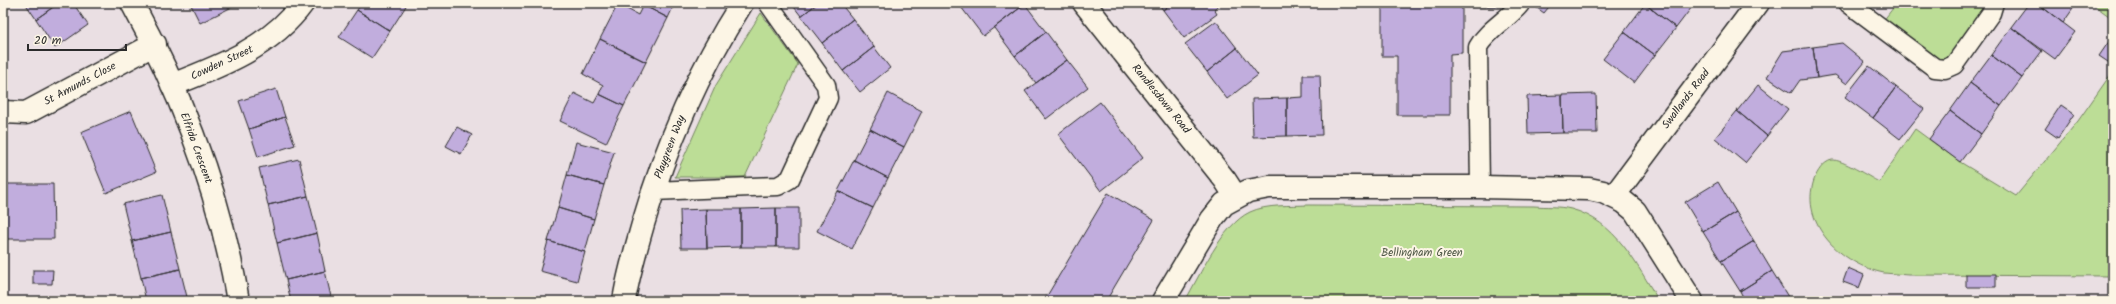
<svg xmlns="http://www.w3.org/2000/svg" width="2116" height="304" font-family="Kalam,sans-serif">
  <style>
    .green { fill: #bcdd96; stroke: #748460 }
    .building { fill: #c1addd; stroke: #2b2b2b }
    .lines { fill: none; stroke-linecap: round; stroke-linejoin: round }
    .service-casing { stroke: #2b2b2b; stroke-width: 21 }
    .minor-casing { stroke: #2b2b2b; stroke-width: 25 }
    .service { stroke: #fcf5e5; stroke-width: 18 }
    .minor { stroke: #fcf5e5; stroke-width: 22 }
    .labels { text-anchor: middle; dominant-baseline: central; stroke-width: 4; stroke-linejoin: round; paint-order: stroke }
    .street-label { font-size: 11px; fill: #2b2b2b; stroke: #fcf5e5 }
    .park-label { font-size: 11px; fill: #4f5846; stroke: #fcf5e5 }
  </style>
  <rect width="100%" height="100%" fill="#eadfe3"/>
  <filter id="ink" filterUnits="userSpaceOnUse"><feTurbulence type="fractalNoise" baseFrequency=".025" numOctaves="2"/><feDisplacementMap in="SourceGraphic" scale="8" xChannelSelector="R" yChannelSelector="G"/><feConvolveMatrix kernelMatrix="1 2 1 2 8 2 1 2 1" color-interpolation-filters="sRGB"/></filter>
  <g filter="url(#ink)">
    <!-- green -->
    <path class="green" d="M1897,3H1984L1986,10L1951,57L1935,60L1883,21Z
      M2091,3H2113V19Z
      M761,13L798,64L745,177H675L716,85Z
      M2113,71V276L1908,275C1900,274 1892,274 1884,273C1842,265 1799,224 1814,180C1817,172 1823,162 1832,160C1842,159 1869,177 1879,182L1915,129L1960,162L2016,196L2078,121Z
      M1308,205L1534,206C1546,207 1559,206 1571,209C1616,221 1636,264 1659,301H1185C1200,275 1222,225 1250,212C1267,204 1290,206 1308,205Z"/>
    <!-- building -->
    <path class="building" d="M25,3H59L36,19Z
      M59,3H73L88,25L55,48L36,19Z
      M190,3H240L200,23Z
      M362,3H401L406,6L390,31L357,10Z
      M644,3H675L668,18L643,5Z
      M791,3H818L801,16Z
      M818,3H840L853,19L822,43L801,16Z
      M958,3H1024L1025,4L983,36Z
      M1158,3H1172L1163,10Z
      M1172,3H1222L1214,9L1217,14L1184,38L1163,10Z
      M1382,3H1462V53L1450,54V115H1397V56H1382Z
      M1462,3H1514V6L1462,7Z
      M1534,3H1552L1544,13L1533,5Z
      M1646,3H1695L1676,28L1645,4Z
      M2029,3H2037L2075,32L2055,59L2011,27Z
      M2037,3H2077L2063,23Z
      M618,4L638,15L643,5L668,18L646,62L600,39Z
      M1025,4L1046,32L1015,56L994,28Z
      M1645,4L1676,28L1655,55L1624,32Z
      M357,10L390,31L372,58L339,37Z
      M853,19L874,47L843,71L822,43Z
      M1216,21L1237,48L1207,72L1185,44Z
      M2011,27L2042,51L2022,78L1991,55Z
      M1046,32L1067,60L1036,83L1015,56Z
      M1624,32L1655,55L1634,83L1603,59Z
      M600,39L646,62L624,106L599,94L603,85L583,74Z
      M2110,40L2113,43V62L2111,64L2099,56Z
      M1842,43L1865,62L1847,84L1835,75L1817,78L1813,47Z
      M874,47L890,68L860,92L843,71Z
      M1813,47L1817,78L1800,80L1791,93L1767,77L1783,51Z
      M1237,48L1258,75L1227,99L1207,72Z
      M1991,55L2022,78L2001,106L1970,83Z
      M1067,60L1088,87L1046,119L1025,91Z
      M1869,66L1896,87L1873,118L1845,97Z
      M1303,75H1320L1322,135L1287,136V98L1303,97Z
      M1970,83L2001,106L1981,134L1950,111Z
      M1758,85L1788,109L1767,136L1737,111Z
      M1896,87L1924,109L1900,139L1873,118Z
      M276,89L285,117L249,129L239,101Z
      M574,93L594,103L599,94L624,106L606,143L560,121Z
      M888,93L922,111L904,147L870,129Z
      M1596,94L1597,133H1563L1562,95Z
      M1562,95L1563,133L1528,134L1527,96Z
      M1287,98V136L1253,137L1252,99Z
      M1100,102L1143,158L1101,191L1058,134Z
      M2061,105L2074,114L2058,138L2045,129Z
      M131,111L156,172L106,193L81,132Z
      M1737,111L1767,136L1745,163L1715,138Z
      M1950,111L1981,134L1960,162L1929,139Z
      M285,117L295,145L258,157L249,129Z
      M457,127L472,135L461,154L446,146Z
      M870,129L904,147L888,178L854,160Z
      M576,142L614,152L604,185L567,175Z
      M299,159L308,196L268,205L259,168Z
      M854,160L888,178L873,208L838,191Z
      M567,175L604,185L594,219L558,208Z
      M1718,182L1736,212L1703,232L1685,202Z
      M3,184H53L54,239H3Z
      M838,191L873,208L852,249L817,231Z
      M1108,193L1154,220L1106,301H1044Z
      M162,195L171,232L132,241L123,204Z
      M308,196L317,233L277,243L268,205Z
      M558,208L594,219L585,252L548,241Z
      M776,208V247H741V209Z
      M776,208H799V247H776Z
      M706,209L707,248H681L680,210Z
      M706,209H741V247L707,248Z
      M1736,212L1754,241L1721,261L1703,232Z
      M171,232L180,269L141,278L132,241Z
      M317,233L325,271L286,280L277,243Z
      M548,241L585,252L577,281L540,271Z
      M1754,241L1772,271L1740,291L1721,261Z
      M1848,268L1864,275L1859,288L1843,282Z
      M180,269L188,301H146L141,278Z
      M33,270H53L52,284H33Z
      M325,271L332,301H291L286,280Z
      M1772,271L1790,300L1745,301L1740,291Z
      M1966,274H1996V287H1966Z"/>
    <g class="lines">
      <!-- service casing -->
      <g class="service-casing">
        <path id="service" d="M1848,3L1935,68L1945,69L1954,65L1991,13L1994,3
          M1480,187L1478,47C1488,29 1509,19 1521,3
          M653,191L778,186L790,179L828,98L826,85L768,3"/>
      </g>
      <!-- minor casing -->
      <g class="minor-casing">
        <path id="minor" d="M132,3C182,95 221,197 238,301
          M1084,3L1225,180L1236,197
          M172,85C221,66 271,47 303,3
          M3,112L26,113L155,44
          M1614,196L1758,3
          M624,301C628,275 636,249 643,224C666,145 698,72 742,3
          M1163,301L1212,219L1224,204L1248,191L1269,187H1480L1589,189L1603,192L1624,202L1635,211L1692,301"/>
      </g>
      <!-- service -->
      <use href="#service" class="service"/>
      <!-- minor -->
      <use href="#minor" class="minor"/>
    </g>
  </g>
  <g class="labels">
    <!-- street labels -->
    <g class="street-label">
      <text transform="translate(222 63) rotate(-25)">Cowden Street</text>
      <text transform="translate(80 84) rotate(-28)">St Amunds Close</text>
      <text transform="translate(1161 99) rotate(51)">Randlesdown Road</text>
      <text transform="translate(1686 99) rotate(-53)">Swallands Road</text>
      <text transform="translate(670 147) rotate(-69)">Playgreen Way</text>
      <text transform="translate(196 148) rotate(70)">Elfrida Crescent</text>
    </g>
    <!-- park labels -->
    <g class="park-label">
      <text x="1422" y="253">Bellingham Green</text>
    </g>
  </g>
  <!-- margin -->
  <rect width="2116" height="304" fill="none" stroke="#fcf5e5" stroke-width="16"/>
  <rect x="8" y="8" width="2100" height="288" fill="none" stroke="#2b2b2b" stroke-width="1.5" filter="url(#ink)"/>
  <!-- scale -->
  <path d="M28 44v6h98v-6" fill="none" stroke="#2b2b2b" stroke-width="2"/>
  <text x="34" y="44" font-size="12" fill="#2b2b2b" stroke="#fcf5e5" stroke-width="3" paint-order="stroke">20 m</text>
</svg>
